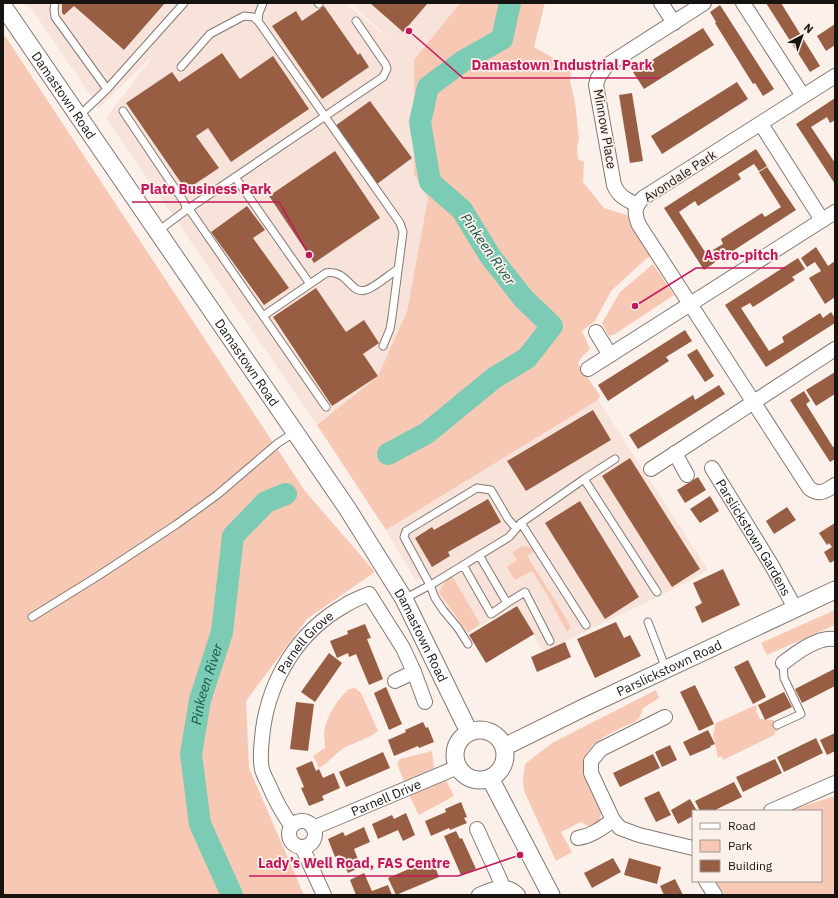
<svg xmlns="http://www.w3.org/2000/svg" width="838" height="898" font-family="'IBM Plex Sans',sans-serif">
  <style>
    .built { fill: #f7e3da }
    .green { fill: #f7c9b4 }
    .lines { fill: none; stroke-linecap: round; stroke-linejoin: round }
    .river { stroke: #7ccbb4; stroke-width: 22 }
    .building { fill: #985e44 }
    .service-casing { stroke: #837873; stroke-width: 9 }
    .minor-casing { stroke: #837873; stroke-width: 16 }
    .tertiary-casing { stroke: #837873; stroke-width: 19 }
    .service { stroke: #fff; stroke-width: 7 }
    .minor { stroke: #fff; stroke-width: 14 }
    .tertiary { stroke: #fff; stroke-width: 17 }
    .labels { text-anchor: middle; dominant-baseline: central; stroke-width: 3.5; stroke-linejoin: round; paint-order: stroke }
    .street-label { font-size: 13px; fill: #171311; stroke: #fcf0eb }
    .water-label { font-size: 14px; font-style: italic; fill: #145545; stroke: #fcf0eb }
    .leader { fill: none; stroke: #c2185b; stroke-width: 1.5 }
    .callout-dot { fill: #c2185b; stroke: #fcf0eb; stroke-width: 1.5 }
    .callout-label { font-size: 14px; text-anchor: middle; font-weight: bold; fill: #c2185b; stroke: #fcf0eb; stroke-width: 3.5; stroke-linejoin: round; paint-order: stroke }
  </style>
  <rect width="100%" height="100%" fill="#fcf0eb"/>
  <!-- built -->
  <path class="built" d="M23,3H345L400,48L350,3H460L414,60V174L428,198L405,323L378,376L317,425L106,118L156,52L99,108L34,12Z
    M598,400L708,570L672,590L543,652L517,605L466,634L440,600L429,576L416,581L386,530Z"/>
  <!-- green -->
  <path class="green" d="M460,3H545L534,47L571,68L570,81L575,102L579,139L577,148L578,159L584,162L583,182L604,208L627,215L651,254L650,257L646,259L611,291L595,321L582,331L590,349L581,358L578,363L600,396L598,400L386,530L317,425L378,376L407,312L428,198L414,174V60Z
    M3,33L305,491L375,572L307,619L246,701L249,768L304,895H3Z
    M653,264L674,295L615,334L609,336L602,323L620,292Z
    M522,546L529,547L534,551L527,556L561,610L571,627L567,632L549,598L532,571L515,580L507,567L517,560L512,553Z
    M453,577L480,624L468,633L439,592L447,579Z
    M835,610V625L767,655L761,643Z
    M355,688L361,693L378,731C368,739 355,742 344,748C334,754 329,763 319,768L313,756L325,748C325,743 324,737 324,732C327,715 337,700 349,689Z
    M656,690L659,698L643,708C642,712 641,716 638,719C635,723 629,724 625,726C607,735 583,745 584,768C584,785 597,798 601,814L599,821L594,827H590L581,822L561,832L572,852L556,861L524,791L523,780L525,764L552,743Z
    M756,705L757,708L756,711L760,719L774,720L779,730L775,732L774,735L723,760L721,756L718,758L713,735L716,723Z
    M432,751L434,768L404,781L397,764L400,759Z
    M446,780L454,796L419,815L408,793L436,781Z
    M835,796V895H725L716,881H821V811H788Z"/>
  <g class="lines">
    <!-- river -->
    <g class="river">
      <path d="M388,454L427,433L494,378L527,358L552,326L523,298L490,256L462,210L430,182L420,122L428,87L463,61L502,39L510,3"/>
      <path id="s1" d="M232,895L200,824L191,754L200,700L222,632L233,536L266,502L286,494"/>
    </g>
  </g>
  <!-- building -->
  <path class="building" d="M62,3H165L124,50L74,6L64,15L62,13Z
    M370,3H428L403,32Z
    M766,3H781L820,66L810,72Z
    M720,5L774,89L763,96L755,83L753,84L715,23L716,22L710,12Z
    M324,6L358,55L360,53L369,67L322,99L272,26L296,11L302,21Z
    M835,24V45L826,51L817,36Z
    M703,28L714,45L644,89L633,72Z
    M222,53L240,79L273,56L309,109L231,162L208,128L196,136L219,168L186,190L126,103L172,72L179,82Z
    M737,82L748,99L662,154L651,136Z
    M632,93L643,161L630,163L619,95Z
    M835,98V120L830,123L827,117L811,127L835,163V184L796,124Z
    M370,101L412,158L377,184L335,126Z
    M756,149L767,166L759,171L754,164L738,174L741,179L698,206L695,201L679,212L707,255L711,252L717,261L704,270L664,208Z
    M335,151L380,218L314,263L269,196Z
    M767,167L796,210L719,260L713,250L723,244L721,239L762,213L765,217L781,207L759,172Z
    M247,206L265,230L253,238L289,288L264,305L211,232Z
    M816,247L828,266L835,261V297L825,304L809,278L821,271L815,262L807,267L801,258Z
    M798,258L805,269L792,277L795,280L753,307L750,303L741,308L769,351L784,342L782,337L820,313L823,318L831,312L835,318V323L766,367L725,305Z
    M316,288L346,332L364,320L379,343L363,354L378,376L332,406L273,317Z
    M685,330L692,341L666,357L669,361L608,401L598,385Z
    M697,349L714,376L705,382L687,355Z
    M835,372V394L816,406L806,390Z
    M719,385L725,394L638,449L629,435L693,395L695,400Z
    M804,391L810,401L806,404L833,447L835,446V459L830,462L790,400Z
    M593,410L611,440L526,491L507,461Z
    M630,458L700,569L672,587L602,476Z
    M698,477L706,490L685,503L677,490Z
    M710,496L719,511L700,523L690,509Z
    M488,499L501,522L448,552L450,556L432,567L415,538L432,527L434,530Z
    M580,501L639,597L605,619L545,523Z
    M787,507L796,520L774,534L766,521Z
    M835,523V560L830,563L824,552L832,547L829,543L827,545L819,533Z
    M723,569L740,605L702,623L695,607L702,603L693,583Z
    M517,606L534,634L486,663L469,635Z
    M616,622L624,638L630,635L641,656L595,678L577,639Z
    M365,624L371,638L367,639L383,679L369,685L356,654L349,657L348,653L337,658L330,641L348,634L347,631Z
    M565,642L571,657L537,672L531,657Z
    M329,653L342,663L315,702L301,692Z
    M748,660L766,697L753,704L734,667Z
    M834,669L835,686L802,703L795,689Z
    M695,685L714,724L699,731L680,692Z
    M386,687L402,724L389,730L374,693Z
    M784,692L792,707L765,720L758,705Z
    M296,702L314,704L308,751L290,749Z
    M423,722L426,728L428,727L434,742L419,748L418,746L394,756L388,740L406,732L405,730Z
    M708,730L715,744L710,746L711,747L690,756L683,742Z
    M835,733V751L827,755L820,740Z
    M816,738L823,753L784,772L777,757Z
    M670,745L677,760L662,767L655,752Z
    M383,752L390,768L346,787L339,772Z
    M653,754L660,768L620,787L613,773Z
    M775,759L782,773L743,792L736,777Z
    M312,761L316,771L319,769L323,778L334,773L340,788L322,796L324,800L309,806L301,788L304,787L296,768Z
    M734,782L742,797L713,811H700L695,801Z
    M659,791L671,815L656,822L644,798Z
    M690,799L697,811H693V816L678,824L671,810Z
    M461,802L467,817L464,818L467,823L450,830L449,828L431,836L425,821L446,812L445,809Z
    M406,813L415,835L403,841L398,830L378,839L372,824L392,815L394,819Z
    M364,827L370,842L354,849L361,867L348,873L340,855L335,857L328,839L343,832L345,836Z
    M456,831L460,839L462,838L476,869L461,875L444,836Z
    M613,858L621,872L592,888L584,873Z
    M629,858L661,867L657,884L624,875Z
    M432,859L439,877L396,895L388,878Z
    M364,873L372,891L388,885L392,895H356L350,880Z
    M675,879L683,895H664L660,886Z"/>
  <g class="lines">
    <!-- service casing -->
    <g class="service-casing">
      <path id="service" d="M55,3L54,9L55,17L107,89
        M318,3L319,4
        M258,21L259,13L263,3
        M181,67L210,34L244,16L253,17L258,21L400,223L403,232L392,317L390,329L383,346
        M123,111L184,202L186,207L185,211L158,231
        M79,116L107,89L184,3
        M235,177L310,284
        M189,209L326,407
        M185,211L383,77L387,69L386,65L356,21
        M263,316L326,273C348,269 350,295 366,290C374,288 390,274 398,269
        M584,479L657,592
        M521,523L586,625
        M463,565L491,614L507,603L479,555
        M404,599L434,583L509,537L521,523L584,479L615,459
        M507,603L525,592L550,641
        M32,617L98,576L177,524L217,495L278,443L295,432
        M648,622L666,669
        M468,644L458,628L443,610L435,598L430,585L404,537L406,531L477,488L491,490L508,519L516,528
        M777,725L801,714L784,678L783,663"/>
    </g>
    <!-- minor casing -->
    <g class="minor-casing">
      <g id="minor">
        <path d="M661,3L674,23"/>
        <path d="M743,3L803,96"/>
        <path d="M835,76L643,198C634,207 634,213 639,225L809,488C819,496 826,491 835,485"/>
        <path d="M761,124L822,220"/>
        <path d="M637,205C627,200 618,196 614,185L596,85L598,78L606,66L704,3"/>
        <path d="M596,332L610,355"/>
        <path d="M588,369L835,212"/>
        <path d="M675,453L687,475"/>
        <path id="s2" d="M712,468L772,566L795,608"/>
        <path d="M651,469L835,349"/>
        <path d="M783,663C796,653 818,636 835,639"/>
        <path d="M395,681L414,672"/>
        <path d="M665,717L601,749L591,761V773L613,820L620,828L639,835L693,848"/>
        <path d="M771,811L835,783"/>
        <circle cx="302" cy="834" r="13"/>
        <path id="s3" d="M291,825C280,810 275,800 268,783C266,779 263,774 262,769C259,758 262,740 263,729C270,679 298,632 344,606C351,601 360,598 369,594L403,648L414,672L425,702"/>
        <path id="s4" d="M313,828L458,767"/>
        <path d="M477,829L501,882V887"/>
        <path d="M578,838C592,836 602,828 613,820"/>
        <path d="M302,847L324,895"/>
        <path d="M706,881L715,895"/>
        <path d="M479,895C493,889 506,882 518,895"/>
      </g>
    </g>
    <!-- tertiary casing -->
    <g class="tertiary-casing">
      <g id="tertiary">
        <path id="s5" d="M3,6L347,508L404,599L469,732"/>
        <circle cx="480" cy="755" r="25"/>
        <path id="s6" d="M504,747L583,708L835,590"/>
        <path d="M490,778L551,895"/>
      </g>
    </g>
    <!-- service -->
    <use href="#service" class="service"/>
    <!-- minor -->
    <use href="#minor" class="minor"/>
    <!-- tertiary -->
    <use href="#tertiary" class="tertiary"/>
  </g>
  <g class="labels">
    <!-- street labels -->
    <g class="street-label">
      <text stroke="none"><textPath href="#s5" startOffset="108">Damastown Road</textPath></text>
      <text transform="translate(605 129) rotate(80)">Minnow Place</text>
      <text transform="translate(680 176) rotate(-33)">Avondale Park</text>
      <text stroke="none"><textPath href="#s5" startOffset="432">Damastown Road</textPath></text>
      <text stroke="none"><textPath href="#s2" startOffset="81">Parslickstown Gardens</textPath></text>
      <text stroke="none"><textPath href="#s5" startOffset="756">Damastown Road</textPath></text>
      <text stroke="none"><textPath href="#s3" startOffset="202">Parnell Grove</textPath></text>
      <text stroke="none"><textPath href="#s6" startOffset="183">Parslickstown Road</textPath></text>
      <text stroke="none"><textPath href="#s4" startOffset="79">Parnell Drive</textPath></text>
    </g>
    <!-- water labels -->
    <g class="water-label">
      <text transform="translate(488 249) rotate(55)">Pinkeen River</text>
      <text stroke="none"><textPath href="#s1" startOffset="220">Pinkeen River</textPath></text>
    </g>
  </g>
  <!-- callouts -->
  <path class="leader" d="M409 31L463 78H660M309 255L279 202H132M635 306L696 268H786M520 855L458 876H249"/>
  <g class="callout-dot">
    <circle cx="409" cy="31" r="4"/>
    <circle cx="309" cy="255" r="4"/>
    <circle cx="635" cy="306" r="4"/>
    <circle cx="520" cy="855" r="4"/>
  </g>
  <g class="callout-label">
    <text x="562" y="70">Damastown Industrial Park</text>
    <text x="206" y="194">Plato Business Park</text>
    <text x="741" y="260">Astro-pitch</text>
    <text x="354" y="868">Lady’s Well Road, FAS Centre</text>
  </g>
  <!-- border -->
  <rect width="838" height="898" fill="none" stroke="#171311" stroke-width="8"/>
  <!-- legend -->
  <rect x="692" y="810" width="130" height="72" fill="#fcf0eb" stroke="#a09894"/>
  <rect x="700" y="823" width="20" height="6" fill="#ffffff" stroke="#a09894"/>
  <text x="728" y="830" font-size="12" fill="#171311">Road</text>
  <rect x="700" y="840" width="20" height="12" fill="#f7c9b4" stroke="#a09894"/>
  <text x="728" y="850" font-size="12" fill="#171311">Park</text>
  <rect x="700" y="860" width="20" height="12" fill="#985e44" stroke="#a09894"/>
  <text x="728" y="870" font-size="12" fill="#171311">Building</text>
  <!-- north arrow -->
  <g transform="translate(802 36) rotate(41)" stroke="#fcf0eb" stroke-width="3" paint-order="stroke">
  <path d="M0-3L7 15L0 10L-7 15Z" fill="#171311"/>
  <text y="-6" font-size="11" font-weight="bold" text-anchor="middle" fill="#171311">N</text>
  </g>
</svg>
